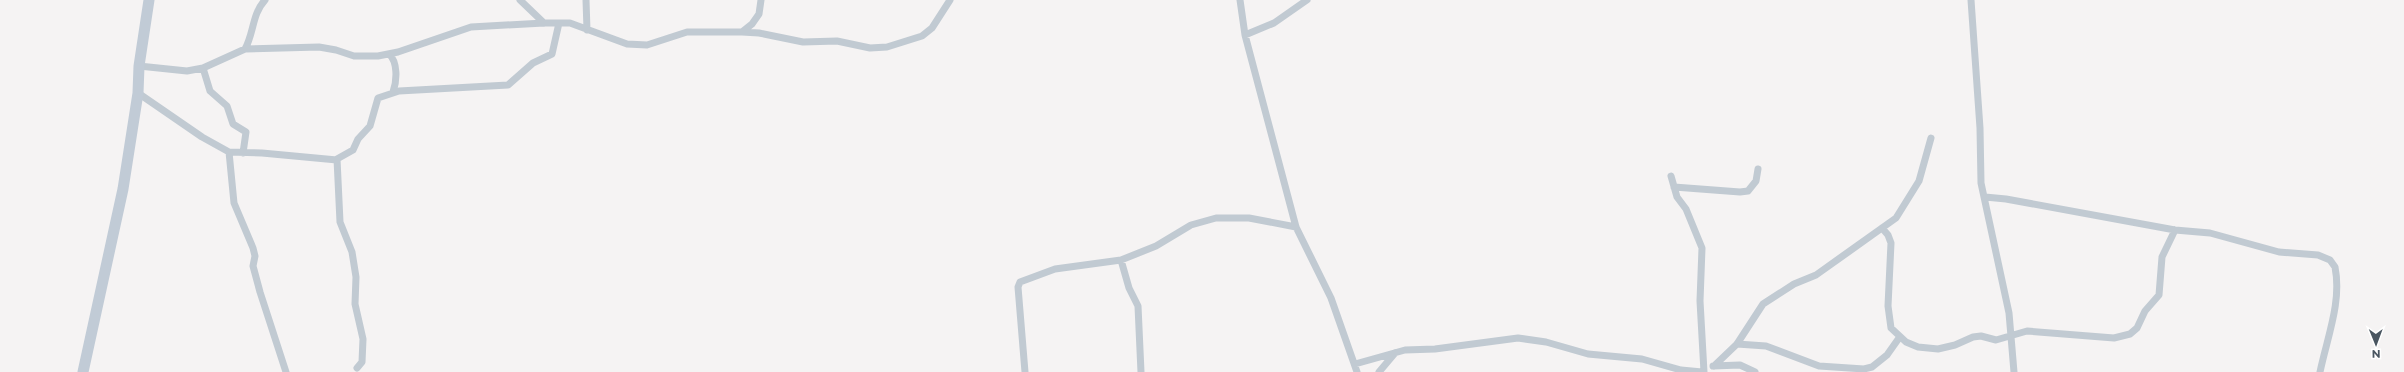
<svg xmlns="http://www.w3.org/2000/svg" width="2404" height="372" font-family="Montserrat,sans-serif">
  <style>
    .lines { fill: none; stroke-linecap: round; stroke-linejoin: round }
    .street { stroke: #c1cad2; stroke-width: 7 }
    .secondary { stroke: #c1cbd6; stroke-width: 11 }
  </style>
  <rect width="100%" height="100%" fill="#f5f3f3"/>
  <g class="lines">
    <!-- street -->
    <path class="street" d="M520,0L544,23
      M586,0L587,30
      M1240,0L1245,35L1296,227L1331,298L1357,372
      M1971,0L1980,128L1981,183L2009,313L2014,372
      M742,32L759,33L803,42L837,41L870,48L887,47L922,36L932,28L950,0
      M1245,35L1274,23L1307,0
      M245,49C254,33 252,14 265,0
      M389,54C398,62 397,81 393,92
      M139,66L187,71L203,68L245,49L319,47L336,50L354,56H378L398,52L471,27L544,23H570L627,44L647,45L687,32H742L752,24L759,14L761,0
      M203,68L210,91L227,106L233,124L246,132L243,153
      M138,93L202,137L229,152L234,203L253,248L255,256L253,266L260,292L286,372
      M229,152L262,153L337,160
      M1671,176L1677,197L1686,209L1702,248L1700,301L1704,372
      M1674,187L1740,192L1748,191L1756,181L1758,169
      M1985,197L2006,199L2175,230L2210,233L2279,252L2318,255L2330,260L2335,267C2342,302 2327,338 2320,372
      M1882,228L1888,235L1891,243L1888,306L1891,328L1906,342L1918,347L1938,349L1955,345L1973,337L1981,336L1996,340L2027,331L2114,338L2130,334L2137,328L2145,311L2159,295L2162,257L2175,230
      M1121,260L1129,288L1138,306L1141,372
      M1737,344L1766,346L1819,366L1864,369L1872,367L1887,355L1899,338
      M1355,364L1405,350L1435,349L1518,338L1546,342L1588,354L1642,359L1681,370L1702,372
      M1713,366L1740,365L1755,372
      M1714,366L1737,344L1763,304L1794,284L1816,275L1896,218L1919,181L1931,138
      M357,368L362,362L363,339L355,304L356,277L352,252L340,222L337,159L353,150L358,139L370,126L378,98L399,91L508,85L533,63L552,54L559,23
      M1025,372L1018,287L1020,282L1055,269L1121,260L1156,246L1191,225L1216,218H1249L1296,227
      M1379,372L1395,353"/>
    <!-- secondary -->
    <path class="secondary" d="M83,372L123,189L138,93L139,66L149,0"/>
  </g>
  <!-- north arrow -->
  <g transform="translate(2376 344) rotate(179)" stroke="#ffffff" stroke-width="3" paint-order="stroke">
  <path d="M0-3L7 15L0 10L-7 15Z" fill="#4a5661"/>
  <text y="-6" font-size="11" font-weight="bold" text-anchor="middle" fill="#4a5661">N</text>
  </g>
</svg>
